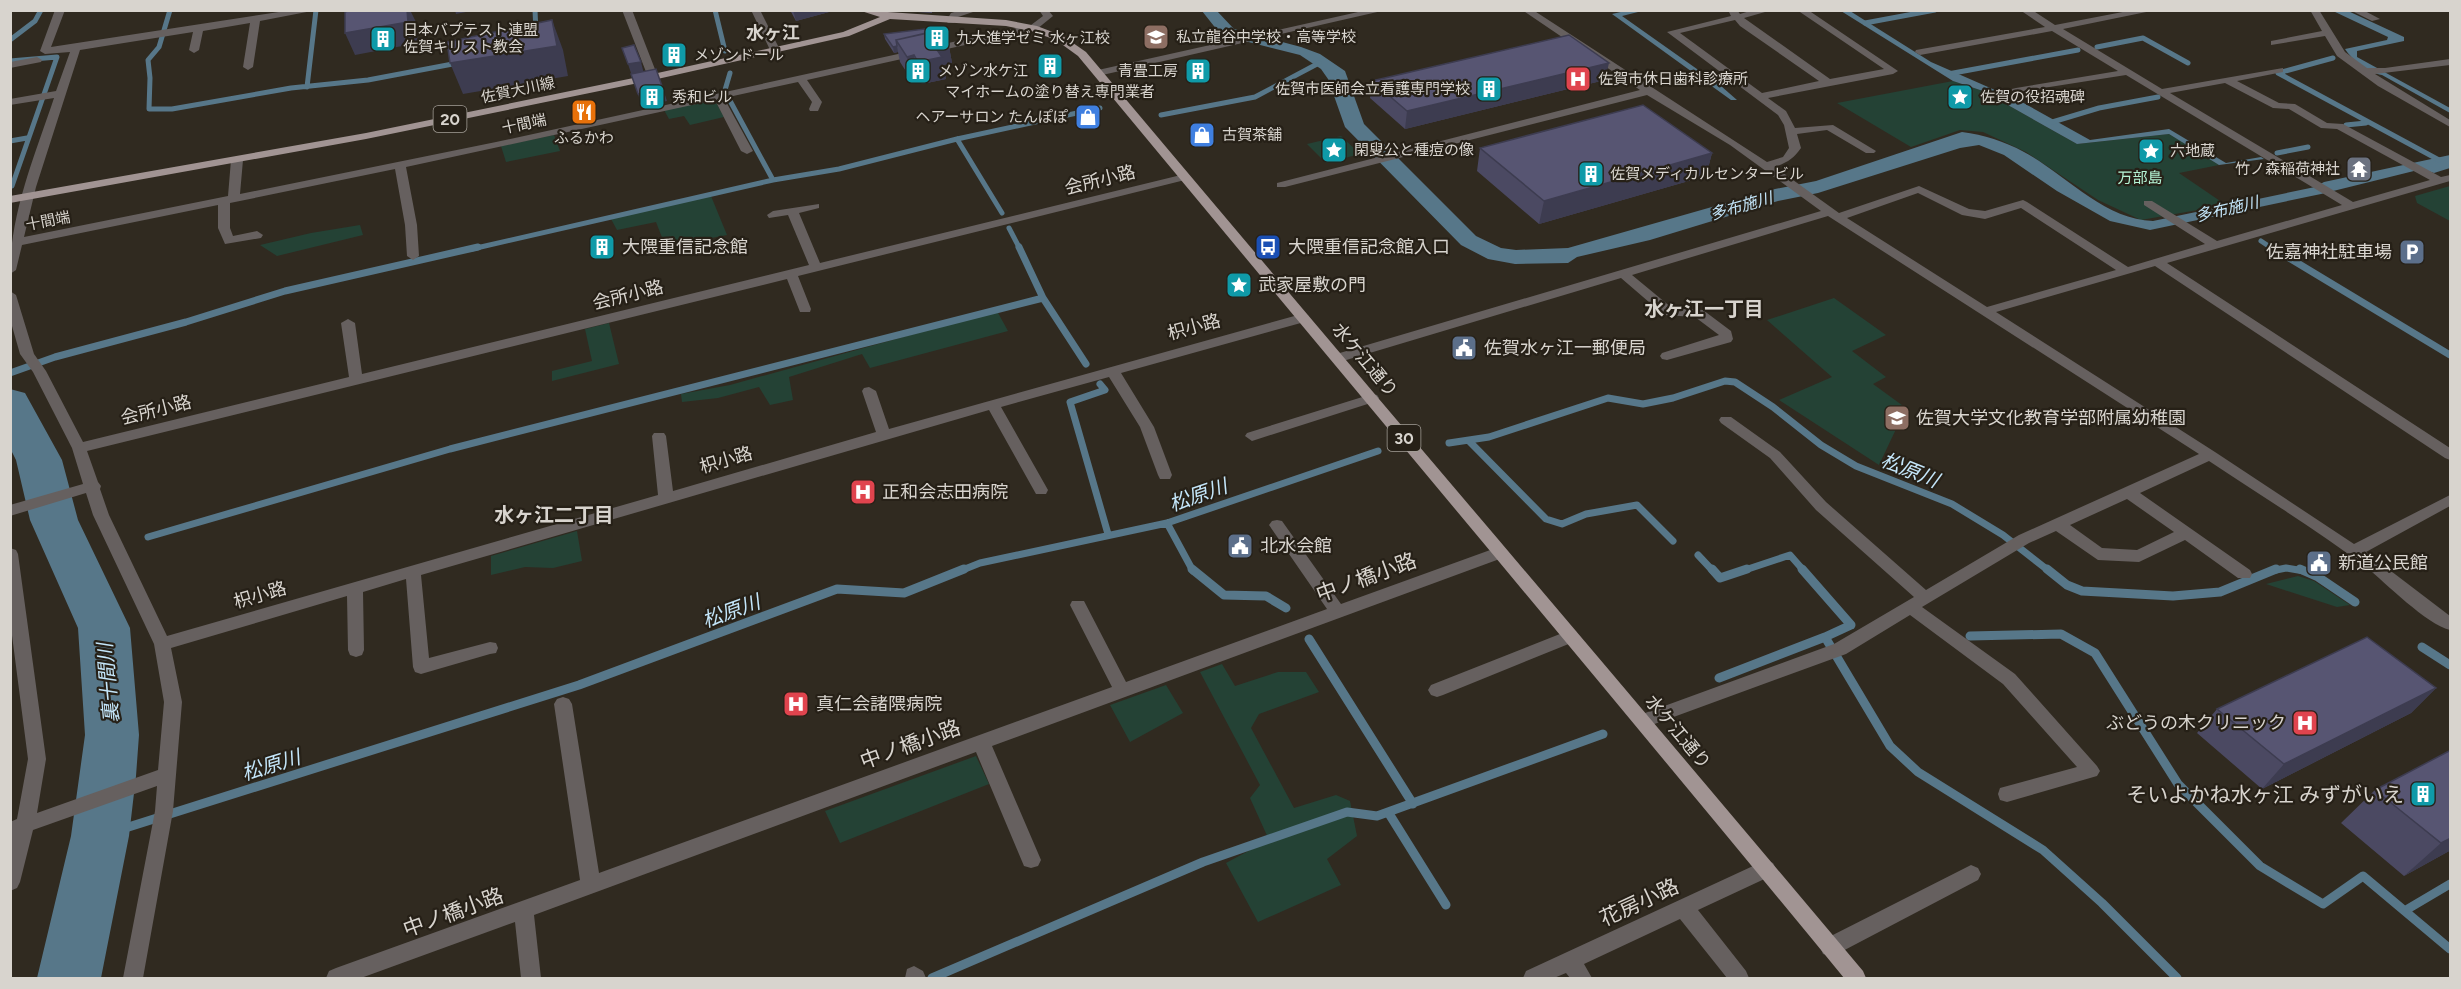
<svg xmlns="http://www.w3.org/2000/svg" width="2461" height="989" font-family="Figtree,'Noto Sans JP',sans-serif">
  <style>
    .green { fill: #244235 }
    .water { fill: #577789 }
    .lines { fill: none; stroke-linecap: round; stroke-linejoin: round }
    .stream-far2 { stroke: #577789; stroke-width: 5 }
    .stream-far1 { stroke: #577789; stroke-width: 7 }
    .stream { stroke: #577789; stroke-width: 9 }
    .river { fill: #577789; fill-rule: evenodd }
    .minor { fill: #66605f; fill-rule: evenodd }
    .major { fill: #a19493; fill-rule: evenodd }
    .wall { fill: #4b4962 }
    .shaded-wall { fill: #3d3c50 }
    .building { fill: #575572; stroke: #3d3c50; stroke-width: 1.5 }
    .labels { text-anchor: middle; dominant-baseline: central; stroke-width: 4.5; stroke-linejoin: round; paint-order: stroke }
    .far-poi-label { font-size: 15px; fill: #d8d4ce; stroke: #262017; text-anchor: start }
    .far-street-label { font-size: 15px; fill: #d8d4ce; stroke: #262017 }
    .far-park-label { font-size: 15px; fill: #b5f4d5; stroke: #262017 }
    .shield { fill: #262017; stroke: #a39e97; stroke-width: 1.5 }
    .shield-label { font-size: 16px; font-weight: bold; fill: #d8d4ce }
    .far-water-label { font-size: 16px; font-style: italic; fill: #c4e6fa; stroke: #262017 }
    .far-quarter-label { font-size: 18px; font-weight: bold; fill: #d8d4ce; stroke: #262017 }
    .street-label { font-size: 18px; fill: #d8d4ce; stroke: #262017 }
    .poi-label { font-size: 18px; fill: #d8d4ce; stroke: #262017; text-anchor: start }
    .neighbourhood-label { font-size: 20px; font-weight: bold; fill: #d8d4ce; stroke: #262017 }
    .water-label { font-size: 20px; font-style: italic; fill: #c4e6fa; stroke: #262017 }
    .near-street-label { font-size: 21px; fill: #d8d4ce; stroke: #262017 }
    .near-poi-label { font-size: 21px; fill: #d8d4ce; stroke: #262017; text-anchor: end }
  </style>
  <rect width="100%" height="100%" fill="#302a20"/>
  <!-- green -->
  <path class="green" d="M1953,81L1983,91L2077,144L2169,134L2219,165L2179,173L2226,205L2141,220L2098,200L2026,152L1983,132L1960,130L1911,147L1837,103Z
    M714,99L724,117L690,125L684,116L669,119L664,110Z
    M554,135L560,151L506,162L501,146Z
    M1341,136L1360,154L1326,163L1307,144Z
    M2450,186V221L2417,203L2415,196Z
    M711,196L727,235L680,244L673,240H663L656,222L617,230L611,219Z
    M360,225L363,235L277,256L260,245L311,233Z
    M1834,298L1886,335L1852,351L1886,377L1873,384L1906,408L1879,465L1779,400L1832,377L1767,320Z
    M997,311L1008,331L870,368L862,354L789,377L793,400L770,405L759,387L718,398L682,402L681,394L730,385Z
    M609,323L619,364L552,381V371L592,361L585,329Z
    M577,531L582,561L553,568L525,567L491,575V556Z
    M2298,576L2314,581L2350,605L2337,607L2266,584Z
    M1222,664L1235,686L1278,672H1306L1319,692L1259,714L1251,728L1294,808L1336,795L1350,801L1357,836L1327,859L1341,885L1258,922L1226,863L1269,840L1250,798L1260,785L1200,672Z
    M1166,685L1183,713L1130,742L1110,705Z
    M976,756L989,784L840,843L825,811Z"/>
  <!-- water -->
  <path class="water" d="M1202,11H1217L1234,29L1301,47L1320,54L1345,71L1364,124L1476,236L1501,248L1516,250L1568,248L1775,189L1816,181L1962,132C1984,135 2004,141 2024,152C2065,174 2104,220 2153,221L2315,187L2324,182L2450,155V168L2434,173L2422,169L2321,194L2150,230L2110,221L2057,191L2004,155L1979,145L1960,148L1818,193L1778,201L1650,240L1577,257L1568,263L1515,264L1488,259L1461,245L1345,127L1328,79L1321,69L1300,55L1221,35Z
    M1625,11H1642L1622,16L1721,86L1737,100H1731L1612,14Z
    M1841,11H1850L1931,62L2020,101L2090,140L2169,129L2226,163L2261,157L2264,159L2219,165L2169,134L2077,144L1983,91L1953,81Z
    M2333,11H2348L2404,37V41L2357,51V57L2450,108V113L2382,75C2369,73 2352,60 2345,49L2387,40L2388,37Z"/>
  <g class="lines">
    <!-- stream-far2 -->
    <path class="stream-far2" d="M170,10L159,47L148,60L150,78L149,109H172L291,88L368,80L458,63
      M535,10L536,33
      M715,10L725,51
      M1865,23L1935,10
      M10,40L35,21L41,10
      M2097,47L2143,38L2188,63
      M2333,58L2278,73L2439,160
      M10,61L57,57L12,186
      M1948,74L2078,50
      M307,87L316,10
      M725,90L730,73
      M728,97L773,180
      M1161,115L1255,97L1319,63
      M2049,123L2099,108L2158,97
      M2346,125L2366,123
      M957,139L1002,213
      M10,141L27,138
      M2277,153L2308,147
      M1009,228L1020,249
      M2261,241L2273,249
      M472,249L773,180L839,169L957,139L1100,108"/>
    <!-- stream-far1 -->
    <path class="stream-far1" d="M1019,247L1043,298L1086,364
      M2271,247L2450,355
      M10,373L55,357L186,322L285,291L478,247
      M1100,384L1105,390L1070,402L1108,534
      M1469,441L1546,519L1562,524L1586,514L1637,505L1673,541
      M1449,443L1489,437L1608,398L1643,404L1673,398L1725,381L1735,382L1773,407L1821,445L1856,466L1952,504L2003,535L2049,571
      M1167,523L1193,571
      M148,537L450,449L1043,298
      M1698,555L1713,571
      M960,571L980,563L1167,523L1378,451
      M1742,571L1790,555L1804,571
      M2271,571L2286,568L2304,571"/>
    <!-- stream -->
    <path class="stream" d="M1192,569L1224,595L1266,596L1286,608
      M1712,569L1720,578L1747,569
      M1802,569L1851,625L1825,637
      M2047,569L2067,585L2082,591L2173,596L2220,592L2276,569
      M2300,569L2318,577L2355,602
      M1970,636L2061,634L2095,653L2178,784L2260,866L2323,904L2363,876L2450,949
      M1309,639L1413,804
      M2422,647L2450,665
      M1719,678L1825,637L1890,746L1918,772L2043,850L2102,903L2177,978
      M1388,812L1446,905
      M100,836L579,685L837,589L904,593L964,569
      M2406,910L2450,884
      M932,978L1203,862L1347,812L1377,816L1603,734"/>
    <!-- river -->
    <path class="river" d="M10,389L25,393L62,460L78,520L130,628L139,735L136,776L129,836L101,978H37L71,836L85,735L78,628L30,520L16,460L10,448Z"/>
    <!-- minor -->
    <path class="minor" d="M55,10H65L51,47L292,10H317L260,21L253,67L248,70L243,67L250,23L203,31L199,50L194,53L189,50L193,32L80,50L36,187L24,237L228,196L231,160L237,157L243,160L240,194L496,142L1031,25L1043,16L1039,10H1048L1053,16L1037,29L807,80L822,102L818,111H810L809,109L812,102L798,82L724,98L753,151L747,154L741,151L715,100L406,167L417,225L419,256L413,260L407,256L405,225L395,169L230,203V228L233,236L257,231L263,235L261,238L225,244L218,228V205L22,245L16,270L10,274C10,213 35,155 54,98L10,105V99L56,91L70,52L45,54L40,51Z
      M622,10H632L658,77L657,79L648,77Z
      M751,10H760L781,52L780,54L771,52Z
      M961,10H979L958,17L954,23H948L946,21L951,13Z
      M1367,10H1386L1098,76L1093,73L1098,70Z
      M1522,10H1533L1767,162L1783,157L1789,148L1784,125L1778,115L1667,32L1731,16L1728,10H1737L1740,14L1753,10H1772L1744,18L1830,79L1884,69L1797,10H1808L1898,71L1893,74L1768,98L1786,111L1795,128L1833,125L1876,151L1874,153H1866L1827,130L1797,134L1801,148C1793,159 1788,162 1775,167L1839,213L1919,186L1969,209L1985,211L2023,200L2027,202L2128,267L2205,244L2144,205V201H2152L2217,241L2342,205L2126,75L2012,93V89L2016,88L2118,71L2052,31L1920,55L1915,52L1916,50L2045,27L2020,10H2032L2055,25L2133,10H2156L2063,29L2162,89L2283,68V72L2237,81L2279,103L2295,104L2327,123L2343,124L2441,177L2450,175V181L2167,263L2450,448V460L2445,458L2155,266L1996,312L2215,452L2354,544L2450,495V506L2366,552L2450,616V630C2426,624 2387,584 2366,567C2316,529 2261,496 2209,461L2140,493L2250,570L2252,574L2250,578H2238L2185,540L2139,562L2098,560L2056,531L2029,543L1922,607L2015,674L2097,766L2100,771L2097,776L2007,802L2000,800L1998,794L2000,788L2077,767L2003,684L1910,615L1846,654L1649,726L1643,728L1637,726L1634,721L1637,716L1834,644L1914,597L1816,510L1770,458L1721,423L1719,420L1721,417H1731L1780,452L1826,502L1926,590L2019,535L2199,454L1828,216L1632,275L1672,308L1703,310L1731,331L1733,339L1731,342L1667,360L1662,359L1660,356L1662,353L1719,335L1695,317L1664,315L1621,278L1343,361H1333L1331,358L1333,355L1821,211L1730,145L1647,95L1285,187H1277V183L1640,90ZM1735,20L1740,26L1819,81L1762,93L1680,33ZM2225,83L2273,108L2289,109L2321,128L2337,129L2430,180L2353,202L2170,93ZM1918,193L1962,215L1985,219L2021,208L2116,270L1987,307L1847,218ZM2127,499L2174,532L2137,550L2102,548L2070,525Z
      M2310,10H2319L2345,52L2367,68H2385L2450,59V65L2375,74L2450,120V127L2378,86L2337,56L2325,36L2271,45V41L2322,31Z
      M2350,10H2363L2380,19L2372,21Z
      M37,57L42,60L41,62L10,68V62Z
      M1185,174L1191,177L1189,179L798,276L811,309L810,312H800L787,279L87,451L98,482L101,486L100,489L109,515L167,636L658,495L652,436L654,433H664L666,436L673,491L876,432L862,391L864,388L869,387L876,391L889,429L1298,315H1308L1309,318L1308,321L1121,373L1154,427L1172,475L1170,479H1160L1158,475L1140,427L1109,377L1001,407L1048,490L1046,494H1036L989,410L421,575L429,658L490,642L496,643L498,648L496,653L490,654L421,674L415,672L413,667L406,579L363,592L364,650L362,655L356,657L350,655L348,650L347,596L171,648L182,702L173,811L143,978H123L155,811L157,786L33,830L20,882L17,888L10,891V822L17,819L28,759L10,620V548L16,550L18,554L46,759L37,813L158,770L164,702L154,644L93,515L86,493L10,516V505L83,484L72,448L33,372L20,354L10,319V291L16,295L34,354L46,371L83,442L349,377L341,323L348,319L355,323L362,374L809,265L788,215L769,218L767,215L773,211L819,204V208L799,213L820,263Z
      M1372,394L1377,395L1379,398L1377,401L1252,441L1245,436L1247,433Z
      M1277,520L1282,521L1341,604L1493,549H1505L1507,553L1505,557L992,746L1041,860L1038,866L1031,868L1024,866L976,752L534,915L541,978H521L515,922L361,978H326L329,971L336,968L580,880L554,704L557,699L563,697L569,699L572,704L599,873L1112,687L1070,605L1072,601H1084L1126,682L1327,609L1269,525L1272,521Z
      M1570,630L1576,631L1578,636L1576,641L1443,695L1437,697L1431,695L1428,690L1431,685Z
      M1766,860L1773,863L1776,869L1773,875L1698,910L1746,971L1749,978H1727L1680,919L1584,964L1592,978H1570L1566,973L1554,978H1523L1526,971Z
      M1971,865L1978,868L1981,874L1978,880L1837,954L1830,956L1823,954L1820,947L1823,940Z
      M914,966L923,971L926,978H905L907,969Z"/>
    <!-- major -->
    <path class="major" d="M858,10L1006,20L1037,26L1063,36L1086,52C1344,359 1605,664 1863,971L1866,978H1844C1590,669 1333,364 1078,56L1056,40L1031,31L1006,26L890,19L849,36L653,80L366,139L10,203V196L366,133L653,74L843,32L880,17Z"/>
  </g>
  <!-- wall -->
  <path class="wall" d="M790,10H828L829,12L796,21Z
    M902,10H932V13L903,11Z
    M942,30L948,41L952,63L943,65L946,79L922,84L917,78L911,79L900,62L898,52L894,53L885,39L884,34Z
    M1605,80L1405,129L1370,98L1372,81Z
    M1480,148L1712,153L1706,176L1539,224L1477,171Z
    M2436,688L2411,713L2262,789L2197,733L2217,709Z
    M2375,790L2451,850L2404,876L2341,823Z"/>
  <!-- shaded-wall -->
  <path class="shaded-wall" d="M407,10H410L416,22L418,43L355,55L345,33Z
    M455,10H476L456,14Z
    M793,10H828L829,12L796,21Z
    M552,20L563,50L568,76L463,94L450,63Z
    M948,41L952,63L943,65L946,79L922,84L918,62L933,44Z
    M897,46L898,52L894,53L893,47Z
    M914,55L917,78L911,79L907,57Z
    M641,62L644,74L632,76L628,64Z
    M1609,63L1605,80L1405,129L1407,111Z
    M663,89L667,101L642,106L638,94Z
    M1712,153L1706,176L1539,224L1544,201Z
    M2436,688L2411,713L2262,789L2284,764Z
    M2451,838V850L2404,876L2441,843Z"/>
  <!-- building -->
  <path class="building" d="M351,10H407L408,22L345,33V12Z
    M552,20L557,46L450,63L447,42Z
    M941,27L942,30L896,40L897,46L893,47L884,34Z
    M944,29L948,41L933,44L942,57L918,62L914,55L907,57L896,40Z
    M1569,35L1609,63L1407,111L1372,81Z
    M634,45L641,62L628,64L622,48Z
    M656,69L663,89L638,94L631,74Z
    M1643,105L1712,153L1544,201L1480,148Z
    M2367,637L2436,688L2284,764L2217,709Z
    M2451,750V838L2441,843L2375,790Z"/>
  <!-- icons -->
  <defs>
    <g id="school-square" transform="scale(1.35)"><rect x="-9" y="-9" width="18" height="18" rx="4" fill="#8d6e63" stroke="#262017"/><path d="M0-5L7-2L0 1L-7-2ZM-4 1L0 2.5L4 1V4Q0 6-4 4Z" fill="#fff"/></g>
    <g id="building-square" transform="scale(1.35)"><rect x="-9" y="-9" width="18" height="18" rx="4" fill="#0f9aa8" stroke="#262017"/><path d="M-4-6H4V6H1V3H-1V6H-4ZM-2.5-4.3h1.7v1.8h-1.7ZM.8-4.3h1.7v1.8H.8ZM-2.5-1h1.7V.8h-1.7ZM.8-1h1.7V.8H.8Z" fill="#fff"/></g>
    <g id="hospital-square" transform="scale(1.35)"><rect x="-9" y="-9" width="18" height="18" rx="4" fill="#e0444e" stroke="#262017"/><path d="M-5-5h3v3.5h4V-5h3V5h-3V1.5h-4V5h-3Z" fill="#fff"/></g>
    <g id="sight-square" transform="scale(1.35)"><rect x="-9" y="-9" width="18" height="18" rx="4" fill="#0f9aa8" stroke="#262017"/><path d="M0-6L1.8-2.2L6-1.7L2.9 1.2L3.7 5.4L0 3.3L-3.7 5.4L-2.9 1.2L-6-1.7L-1.8-2.2Z" fill="#fff"/></g>
    <g id="restaurant-square" transform="scale(1.35)"><rect x="-9" y="-9" width="18" height="18" rx="4" fill="#e8710a" stroke="#262017"/><path d="M-5-6h1v4h1v-4h1v4h1v-4h1v5L-1.5 .5V6h-2V.5L-5-1ZM5-6V6H3V1.5H1.5Q1.5-4 5-6Z" fill="#fff"/></g>
    <g id="shop-square" transform="scale(1.35)"><rect x="-9" y="-9" width="18" height="18" rx="4" fill="#3f7fe0" stroke="#262017"/><path d="M-5-2.5h2.3a2.7 3.5 0 0 1 5.4 0H5L5.5 6h-11ZM-1.5-2.5h3a1.5 2.3 0 0 0-3 0Z" fill="#fff"/></g>
    <g id="temple-square" transform="scale(1.35)"><rect x="-9" y="-9" width="18" height="18" rx="4" fill="#6b7280" stroke="#262017"/><path d="M0-6L5-2H3V0L6.5 2.5H4V6H1.5V3h-3V6H-4V2.5H-6.5L-3 0V-2H-5Z" fill="#fff"/></g>
    <g id="bus-square" transform="scale(1.35)"><rect x="-9" y="-9" width="18" height="18" rx="4" fill="#1a4fb4" stroke="#262017"/><path d="M-5-6H5V4H4V6H2V4H-2V6H-4V4H-5ZM-3.5-4V0h7V-4ZM-3.5 1.2v1.5H-2V1.2ZM2 1.2v1.5H3.5V1.2Z" fill="#fff"/></g>
    <g id="parking-square" transform="scale(1.35)"><rect x="-9" y="-9" width="18" height="18" rx="4" fill="#5c6f8a" stroke="#262017"/><path d="M-3.5-5.5H1a3.5 3.5 0 0 1 0 7H-1V5.5H-3.5ZM-1-3.4V-.6H.8a1.4 1.4 0 0 0 0-2.8Z" fill="#fff"/></g>
    <g id="civic-square" transform="scale(1.35)"><rect x="-9" y="-9" width="18" height="18" rx="4" fill="#5c6f8a" stroke="#262017"/><path d="M-.6-6.5H3V-4.5H.6V-3L4-1V1h2V6H-6V1h2V-1L-.6-3ZM-1.2 2.5V6h2.4V2.5Z" fill="#fff"/></g>
  </defs>
  <g fill-rule="evenodd">
    <use href="#school-square" x="1156" y="37"/>
    <use href="#building-square" x="937" y="38"/>
    <use href="#building-square" x="383" y="39"/>
    <use href="#building-square" x="674" y="55"/>
    <use href="#building-square" x="1050" y="66"/>
    <use href="#building-square" x="918" y="71"/>
    <use href="#building-square" x="1198" y="71"/>
    <use href="#hospital-square" x="1578" y="79"/>
    <use href="#building-square" x="1489" y="89"/>
    <use href="#building-square" x="652" y="97"/>
    <use href="#sight-square" x="1960" y="97"/>
    <use href="#restaurant-square" x="584" y="112"/>
    <use href="#shop-square" x="1088" y="117"/>
    <use href="#shop-square" x="1202" y="135"/>
    <use href="#sight-square" x="1334" y="150"/>
    <use href="#sight-square" x="2151" y="151"/>
    <use href="#temple-square" x="2359" y="169"/>
    <use href="#building-square" x="1591" y="174"/>
    <use href="#building-square" x="602" y="247"/>
    <use href="#bus-square" x="1268" y="247"/>
    <use href="#parking-square" x="2412" y="252"/>
    <use href="#sight-square" x="1239" y="285"/>
    <use href="#civic-square" x="1464" y="348"/>
    <use href="#school-square" x="1897" y="418"/>
    <use href="#hospital-square" x="863" y="492"/>
    <use href="#civic-square" x="1240" y="546"/>
    <use href="#civic-square" x="2319" y="563"/>
    <use href="#hospital-square" x="796" y="704"/>
    <use href="#hospital-square" x="2305" y="723"/>
    <use href="#building-square" x="2423" y="794"/>
  </g>
  <g class="labels">
    <!-- far-poi labels -->
    <g class="far-poi-label">
      <text x="403" y="30">日本バプテスト連盟<tspan x="403" dy="17">佐賀キリスト教会</tspan></text>
      <text x="1176" y="37">私立龍谷中学校・高等学校</text>
      <text x="956" y="38">九大進学ゼミ 水ヶ江校</text>
      <text x="694" y="55">メゾンドール</text>
      <text x="938" y="71">メゾン水ケ江</text>
      <text x="1178" y="71" text-anchor="end">青畳工房</text>
      <text x="1598" y="79">佐賀市休日歯科診療所</text>
      <text x="1470" y="89" text-anchor="end">佐賀市医師会立看護専門学校</text>
      <text x="1050" y="92" text-anchor="middle">マイホームの塗り替え専門業者</text>
      <text x="672" y="97">秀和ビル</text>
      <text x="1980" y="97">佐賀の役招魂碑</text>
      <text x="1068" y="117" text-anchor="end">ヘアーサロン たんぽぽ</text>
      <text x="1222" y="135">古賀茶舗</text>
      <text x="584" y="138" text-anchor="middle">ふるかわ</text>
      <text x="1354" y="150">閑叟公と種痘の像</text>
      <text x="2170" y="151">六地蔵</text>
      <text x="2340" y="169" text-anchor="end">竹ノ森稲荷神社</text>
      <text x="1610" y="174">佐賀メディカルセンタービル</text>
    </g>
    <!-- far-street labels -->
    <g class="far-street-label">
      <text transform="translate(518 90) rotate(-12)">佐賀大川線</text>
      <text transform="translate(524 124) rotate(-12)">十間端</text>
      <text transform="translate(48 221) rotate(-11)">十間端</text>
    </g>
    <!-- far-park labels -->
    <g class="far-park-label">
      <text x="2140" y="178">万部島</text>
    </g>
    <!-- shield labels -->
    <g class="shield">
      <rect x="433.5" y="106" width="33" height="26" rx="4.5"/>
      <rect x="1387.5" y="425" width="33" height="26" rx="4.5"/>
    </g>
    <g class="shield-label">
      <text x="450" y="119">20</text>
      <text x="1404" y="438">30</text>
    </g>
    <!-- far-water labels -->
    <g class="far-water-label">
      <text transform="translate(1741 206) rotate(-16)">多布施川</text>
      <text transform="translate(2227 209) rotate(-13)">多布施川</text>
    </g>
    <!-- far-quarter labels -->
    <g class="far-quarter-label">
      <text x="773" y="33">水ヶ江</text>
    </g>
    <!-- street labels -->
    <g class="street-label">
      <text transform="translate(1100 180) rotate(-14)">会所小路</text>
      <text transform="translate(628 295) rotate(-14)">会所小路</text>
      <text transform="translate(1194 327) rotate(-15)">枳小路</text>
      <text transform="translate(1365 360) rotate(50)">水ケ江通り</text>
      <text transform="translate(156 410) rotate(-14)">会所小路</text>
      <text transform="translate(726 460) rotate(-16)">枳小路</text>
      <text transform="translate(260 595) rotate(-16)">枳小路</text>
      <text transform="translate(1678 732) rotate(50)">水ケ江通り</text>
    </g>
    <!-- poi labels -->
    <g class="poi-label">
      <text x="622" y="247">大隈重信記念館</text>
      <text x="1288" y="247">大隈重信記念館入口</text>
      <text x="2392" y="252" text-anchor="end">佐嘉神社駐車場</text>
      <text x="1258" y="285">武家屋敷の門</text>
      <text x="1484" y="348">佐賀水ヶ江一郵便局</text>
      <text x="1916" y="418">佐賀大学文化教育学部附属幼稚園</text>
      <text x="882" y="492">正和会志田病院</text>
      <text x="1260" y="546">北水会館</text>
      <text x="2338" y="563">新道公民館</text>
      <text x="816" y="704">真仁会諸隈病院</text>
      <text x="2286" y="723" text-anchor="end">ぶどうの木クリニック</text>
    </g>
    <!-- neighbourhood labels -->
    <g class="neighbourhood-label">
      <text x="1704" y="309">水ヶ江一丁目</text>
      <text x="554" y="515">水ヶ江二丁目</text>
    </g>
    <!-- water labels -->
    <g class="water-label">
      <text transform="translate(1910 470) rotate(22)">松原川</text>
      <text transform="translate(1198 495) rotate(-19)">松原川</text>
      <text transform="translate(731 611) rotate(-20)">松原川</text>
      <text transform="translate(108 683) rotate(-95)">裏十間川</text>
      <text transform="translate(271 765) rotate(-17)">松原川</text>
    </g>
    <!-- near-street labels -->
    <g class="near-street-label">
      <text transform="translate(1366 577) rotate(-20)">中ノ橋小路</text>
      <text transform="translate(910 744) rotate(-20)">中ノ橋小路</text>
      <text transform="translate(1639 902) rotate(-25)">花房小路</text>
      <text transform="translate(453 912) rotate(-20)">中ノ橋小路</text>
    </g>
    <!-- near-poi labels -->
    <g class="near-poi-label">
      <text x="2404" y="794">そいよかね水ヶ江 みずがいえ</text>
    </g>
  </g>
  <!-- border -->
  <rect width="2461" height="989" fill="none" stroke="#d8d4ce" stroke-width="24"/>
</svg>
